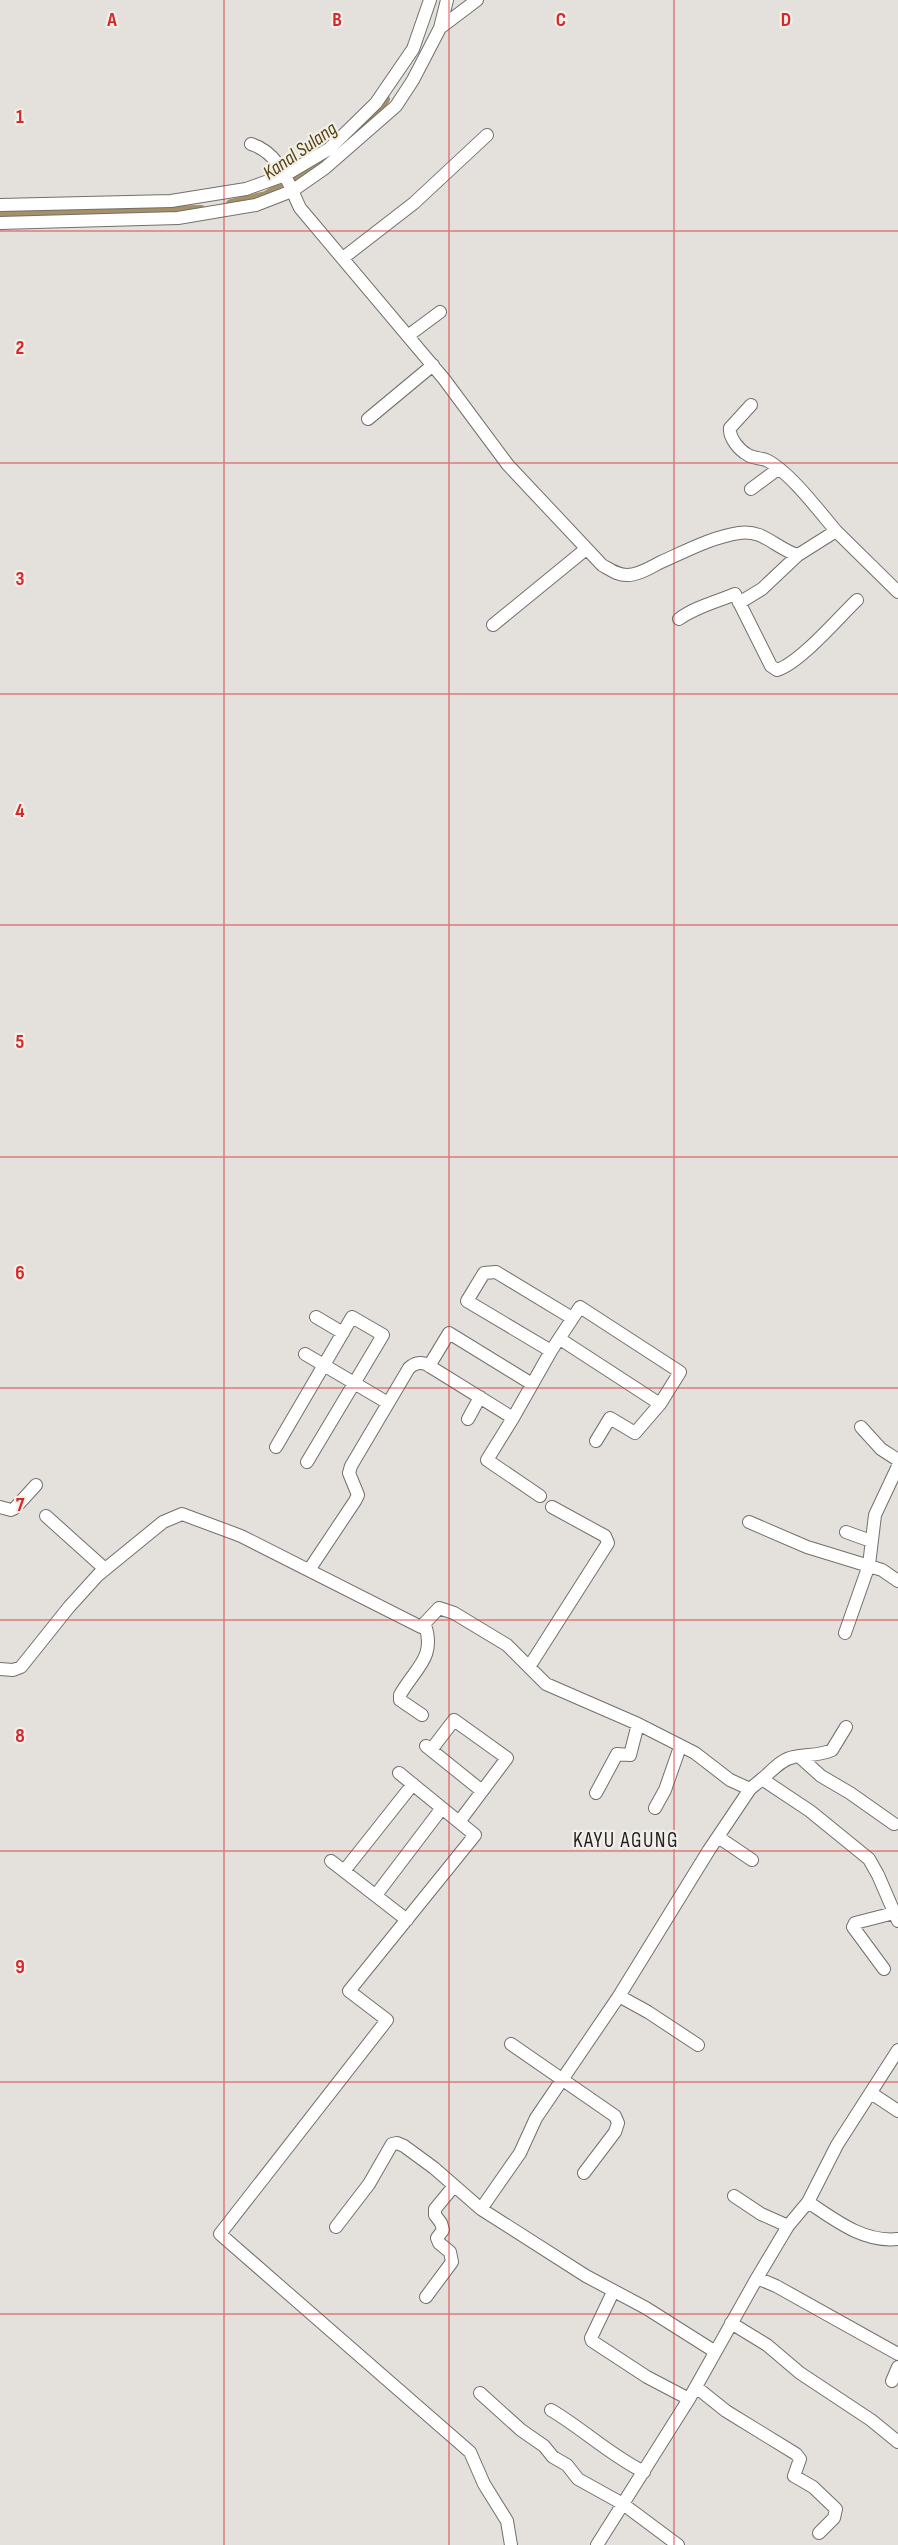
<svg xmlns="http://www.w3.org/2000/svg" width="898" height="2545" font-family="'Sofia Sans Condensed',sans-serif">
  <style>
    .lines { fill: none; stroke-linecap: round; stroke-linejoin: round }
    .canal { stroke: #a69065; stroke-width: 10 }
    .minor-casing { stroke: #72706c; stroke-width: 14 }
    .minor { stroke: #fff; stroke-width: 12 }
    .grid { fill: none; stroke: #d62828; stroke-width: 1.5; stroke-opacity: 0.55 }
    .labels { text-anchor: middle; dominant-baseline: central; stroke-width: 4.5; stroke-linejoin: round; paint-order: stroke }
    .water-label { font-size: 20px; font-style: italic; fill: #584008; stroke: #f1efea }
    .quarter-label { font-size: 21px; letter-spacing: 1.5px; fill: #201f1d; stroke: #f1efea }
    .grid-label { font-size: 20px; text-anchor: middle; font-weight: bold; fill: #d62828; stroke: #f1efea; stroke-width: 4.5; stroke-linejoin: round; paint-order: stroke }
  </style>
  <rect width="100%" height="100%" fill="#e4e1dd"/>
  <g class="lines">
    <!-- canal -->
    <path class="canal" d="M231,204L266,196L323,161L367,125L385,99
      M0,214L201,210"/>
    <!-- minor casing -->
    <g class="minor-casing">
      <path id="minor" d="M440,28L477,0
        M251,144C280,153 288,183 300,208L444,379L508,465L602,565C611,570 617,575 627,575C639,575 651,567 661,562C686,551 712,537 739,533C764,529 776,549 798,555L836,531L898,592
        M0,205L171,201L246,189L285,175L329,149L376,103L413,49L430,0
        M0,223L178,218L256,205L292,191L325,168L396,106L413,80L440,28L447,0
        M343,258L414,203L487,135
        M409,335L440,312
        M751,405L730,428C729,438 739,450 748,455C753,458 760,458 766,460C789,471 819,511 836,531
        M368,419L433,365
        M751,489L778,469
        M739,603L762,589L798,555
        M679,619C695,607 716,602 735,594L771,666L777,670C800,663 838,618 857,600
        M493,625L586,549
        M316,1317L343,1333
        M560,1339L660,1404
        M551,1351L467,1301L484,1273L496,1272L572,1318
        M305,1354L388,1403
        M429,1366L449,1333L532,1384
        M513,1418L551,1351L580,1307L680,1372L660,1404L635,1433L610,1418L596,1441
        M468,1419L480,1397
        M861,1427L881,1449L898,1460
        M276,1447L352,1317L383,1335L307,1462
        M0,1507L11,1510L15,1508L36,1485
        M46,1516L105,1569
        M749,1522L807,1547L882,1570L898,1581
        M846,1532L871,1541
        M309,1570L355,1501L358,1495L349,1473L351,1466L409,1368C415,1363 419,1362 426,1364L513,1418L487,1460L540,1496
        M845,1633L869,1565L875,1515L898,1466
        M529,1667L608,1543L605,1536L552,1507
        M0,1669L13,1670L21,1667L69,1607L98,1575L163,1522L182,1514L241,1536L421,1627L439,1608L454,1613L507,1645L546,1684L638,1724L695,1753L730,1780L750,1789
        M422,1715L400,1700V1695C415,1668 436,1658 425,1625
        M426,1746L482,1791
        M431,1750L454,1720L507,1758L459,1822
        M801,1758L821,1776L850,1793L894,1824
        M399,1773L475,1835L349,1991L387,2020L220,2234L470,2452L484,2484L507,2521L511,2545
        M762,1779C771,1772 781,1759 794,1757C807,1754 819,1756 832,1750L846,1727
        M596,1793L617,1754L630,1755L638,1724
        M655,1808L665,1790L680,1747
        M718,1837L752,1860
        M331,1861L407,1920
        M344,1871L413,1784
        M376,1895L442,1808
        M884,1969L853,1927L855,1923L894,1913
        M619,1996L648,2012L698,2045
        M511,2044L615,2116L618,2123L615,2132L584,2173
        M871,2093L898,2111
        M734,2196L761,2214L788,2226
        M808,2202C835,2220 864,2243 898,2239
        M481,2209L520,2153L536,2118L619,1996L709,1850L750,1789L762,1779L810,1811L869,1859L878,1875L898,1921
        M336,2227L369,2184L392,2144L397,2143L404,2146L434,2168L481,2209L586,2276L646,2308L714,2351
        M757,2278L776,2286L898,2354
        M613,2292L591,2338L592,2341L647,2377L689,2399
        M426,2297L452,2262L450,2252L439,2243L437,2238L443,2230L441,2223L435,2215V2209L454,2186
        M731,2323L767,2345L800,2373L871,2420L898,2442
        M892,2381L898,2367
        M696,2387L726,2411L796,2454L800,2459L794,2476L813,2487L836,2509L834,2518L819,2533
        M480,2393L521,2430L544,2446L553,2457L567,2465L578,2479L623,2504L678,2545
        M551,2410C583,2429 610,2455 644,2472
        M597,2545L689,2399L757,2278L788,2226L808,2202L837,2145L898,2050"/>
    </g>
    <!-- minor -->
    <use href="#minor" class="minor"/>
  </g>
  <!-- grid -->
  <path class="grid" d="M224,0V2545M449,0V2545M674,0V2545M0,231H898M0,463H898M0,694H898M0,925H898M0,1157H898M0,1388H898M0,1620H898M0,1851H898M0,2082H898M0,2314H898"/>
  <g class="labels">
    <!-- water labels -->
    <g class="water-label">
      <text transform="translate(300 151) rotate(-35)">Kanal Sulang</text>
    </g>
    <!-- quarter labels -->
    <g class="quarter-label">
      <text x="626" y="1840">KAYU AGUNG</text>
    </g>
  </g>
  <g class="grid-label">
    <text x="112" y="26">A</text>
    <text x="337" y="26">B</text>
    <text x="561" y="26">C</text>
    <text x="786" y="26">D</text>
    <text x="20" y="123">1</text>
    <text x="20" y="354">2</text>
    <text x="20" y="585">3</text>
    <text x="20" y="817">4</text>
    <text x="20" y="1048">5</text>
    <text x="20" y="1279">6</text>
    <text x="20" y="1511">7</text>
    <text x="20" y="1742">8</text>
    <text x="20" y="1973">9</text>
  </g>
</svg>
